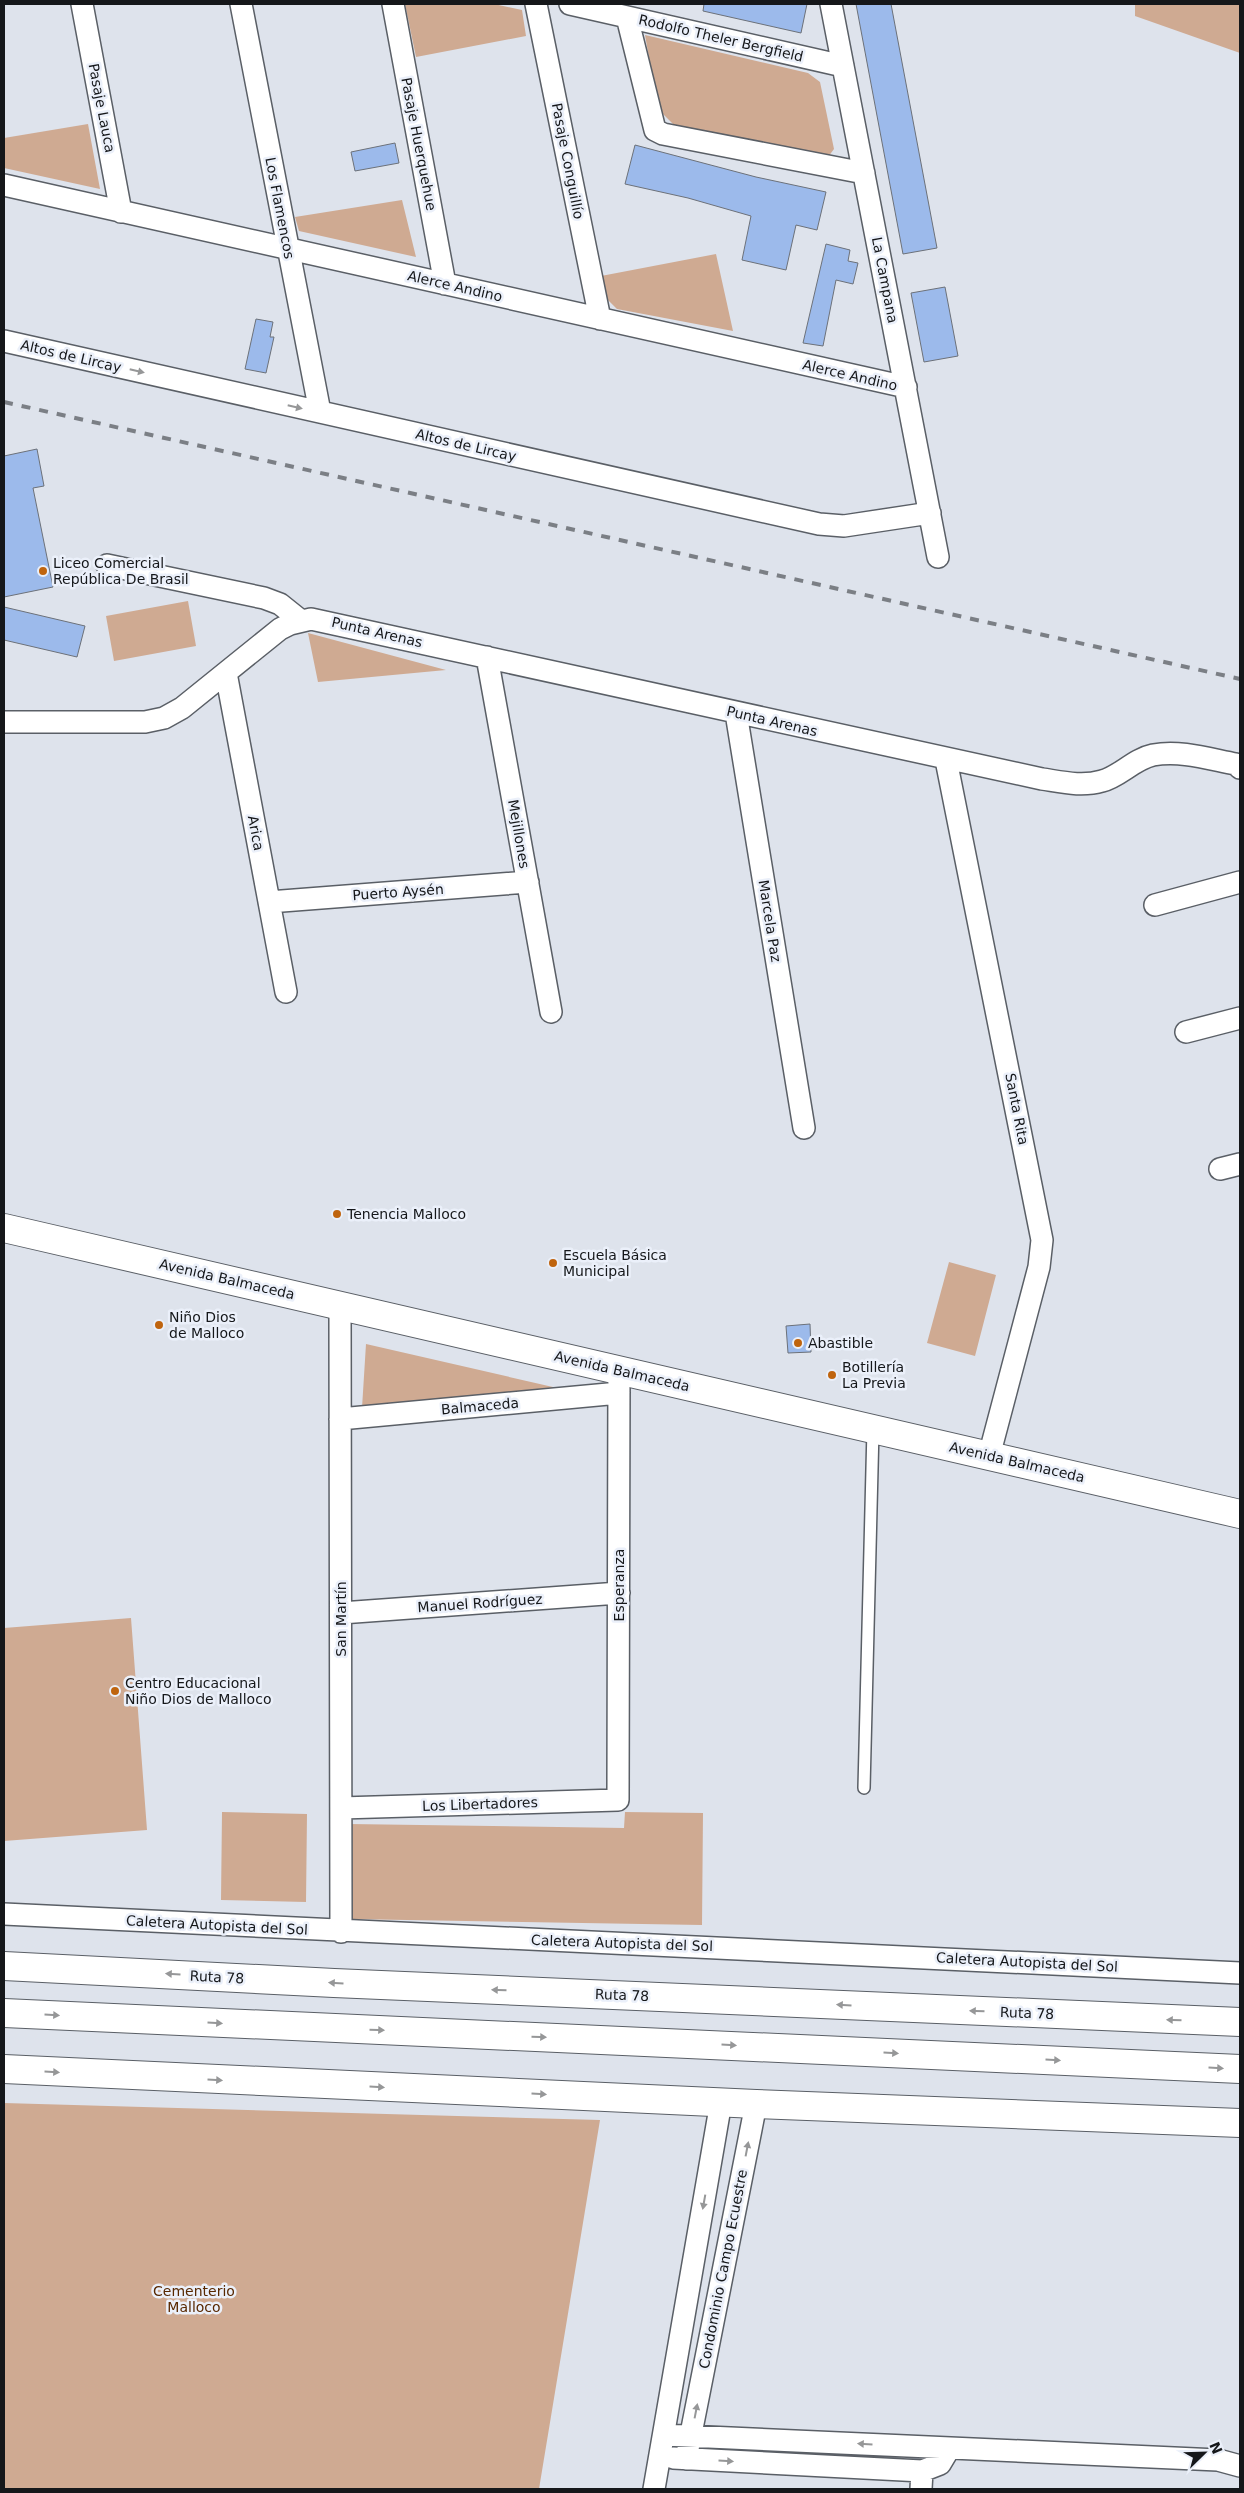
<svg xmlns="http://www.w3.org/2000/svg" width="1244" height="2493" font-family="'DejaVu Sans',sans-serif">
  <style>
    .green { fill: #cfaa92 }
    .building { fill: #9cbaeb; stroke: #6c7179 }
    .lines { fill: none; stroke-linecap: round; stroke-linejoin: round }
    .lane-casing { stroke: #5a5f66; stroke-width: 14 }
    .street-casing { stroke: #5a5f66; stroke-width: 24 }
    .primary-casing { stroke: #5a5f66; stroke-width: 30 }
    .highway-casing { stroke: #5a5f66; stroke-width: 30 }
    .lane { stroke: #fff; stroke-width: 11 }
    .street { stroke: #fff; stroke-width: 21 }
    .primary { stroke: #fff; stroke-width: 28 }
    .highway { stroke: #fff; stroke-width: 28 }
    .rail { stroke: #7b7f85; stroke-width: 4; stroke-dasharray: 9 9; stroke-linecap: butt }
    .oneway { fill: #969798 }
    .poi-dot { fill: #bf640e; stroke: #ebf0fa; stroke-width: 2 }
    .labels { text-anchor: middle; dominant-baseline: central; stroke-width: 5; stroke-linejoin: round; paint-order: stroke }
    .street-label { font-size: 14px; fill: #15171a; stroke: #ebf0fa }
    .poi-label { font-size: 14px; fill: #15171a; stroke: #ebf0fa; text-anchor: start }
    .park-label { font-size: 14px; fill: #582800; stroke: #ebf0fa }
  </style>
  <rect width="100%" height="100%" fill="#dee3ec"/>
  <!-- green -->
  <path class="green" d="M405,4H494L522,10L526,36L416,57Z
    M1135,4H1240V53L1135,16Z
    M645,35L808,73L820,82L834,149L825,161L679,130L658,109Z
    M88,124L100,189L4,168V138Z
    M402,200L416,257L299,231L295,217Z
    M716,254L733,331L617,309L606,298L601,276Z
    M188,601L196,646L114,661L106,616Z
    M308,633L446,670L318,682Z
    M949,1262L996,1275L975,1356L927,1343Z
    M366,1344L566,1390L362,1408Z
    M131,1618L147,1830L4,1841V1628Z
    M222,1812L307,1814L306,1902L221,1900Z
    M625,1812L703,1813L702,1925L348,1919L349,1824L624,1828Z
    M4,2103L600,2120L539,2489H4Z"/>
  <!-- building -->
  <path class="building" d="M704,4H807L801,33L703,11Z
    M856,4H891L937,248L903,254Z
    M395,143L399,163L355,171L351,152Z
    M635,145L756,177L826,192L817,230L796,225L786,270L742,260L751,216L688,198L625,184Z
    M826,244L850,250L848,261L858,263L853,284L836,280L823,346L803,343Z
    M945,287L958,356L924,362L911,293Z
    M256,319L273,322L270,337H274L266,373L245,369Z
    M37,449L44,486L33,488L53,587L4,597V456Z
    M4,607L85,626L77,657L4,640Z
    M810,1324L811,1352L788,1353L786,1326Z"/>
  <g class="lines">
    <!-- lane casing -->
    <g class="lane-casing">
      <path id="lane" d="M864,1788L873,1429"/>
    </g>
    <!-- street casing -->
    <g class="street-casing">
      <path id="street" d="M82,4L121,212
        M241,4L320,412
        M393,4L445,284
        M536,4L600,319
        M570,4L843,66
        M831,4L938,557
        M627,17L655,130L663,134L864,173
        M4,185L906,387
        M4,341L819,524L844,526L930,513
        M107,565L264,598L280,604L300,620
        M487,657L551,1012
        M226,673L286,992
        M736,713L804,1128
        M4,722H145L164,718L182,708L280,629L290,624L311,619L1042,779C1062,782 1082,787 1102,781C1119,777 1134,759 1153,755C1181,750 1209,759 1236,764L1240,768
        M946,760L1042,1240L1039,1267L989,1456
        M269,902L528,882
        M1155,905L1240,882
        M1186,1032L1240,1018
        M1220,1169L1240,1164
        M340,1306L341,1932
        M340,1419L619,1393
        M341,1613L619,1593
        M341,1808L618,1800L619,1370
        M4,1914C416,1936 828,1951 1240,1973
        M664,2435L1218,2460L1240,2466
        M673,2458L922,2471L940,2464L949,2449
        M686,2459L756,2104
        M654,2489L721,2102
        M921,2489L922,2471"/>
    </g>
    <!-- primary casing -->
    <g class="primary-casing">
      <path id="primary" d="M4,1228L1240,1514
        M4,2069L756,2104L1240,2123"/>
    </g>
    <!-- highway casing -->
    <g class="highway-casing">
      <path id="highway" d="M4,1966L334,1983L1240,2022
        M4,2013L1240,2069"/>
    </g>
    <!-- lane -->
    <use href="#lane" class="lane"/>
    <!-- street -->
    <use href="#street" class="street"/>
    <!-- primary -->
    <use href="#primary" class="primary"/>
    <!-- highway -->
    <use href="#highway" class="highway"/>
    <!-- rail -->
    <path class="rail" d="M4,402L1240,679"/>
  </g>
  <!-- one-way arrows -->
  <defs><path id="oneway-solid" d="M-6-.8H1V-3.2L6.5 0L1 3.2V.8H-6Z" transform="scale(1.25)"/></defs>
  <g class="oneway">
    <use href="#oneway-solid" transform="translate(137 371) rotate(13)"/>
    <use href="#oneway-solid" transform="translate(295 407) rotate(13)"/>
    <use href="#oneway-solid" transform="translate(173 1974) rotate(-177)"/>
    <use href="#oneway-solid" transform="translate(336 1983) rotate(-177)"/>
    <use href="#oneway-solid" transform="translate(499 1990) rotate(-178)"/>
    <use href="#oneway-solid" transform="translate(844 2005) rotate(-177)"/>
    <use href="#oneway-solid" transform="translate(977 2011) rotate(-178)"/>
    <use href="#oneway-solid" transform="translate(52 2015) rotate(3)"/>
    <use href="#oneway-solid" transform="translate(1174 2020) rotate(-178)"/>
    <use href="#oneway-solid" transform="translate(215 2023) rotate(3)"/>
    <use href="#oneway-solid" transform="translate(377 2030) rotate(2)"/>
    <use href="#oneway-solid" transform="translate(539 2037) rotate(2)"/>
    <use href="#oneway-solid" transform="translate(729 2045) rotate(3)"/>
    <use href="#oneway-solid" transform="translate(891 2053) rotate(3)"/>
    <use href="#oneway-solid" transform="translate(1053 2060) rotate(3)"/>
    <use href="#oneway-solid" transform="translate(1216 2068) rotate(3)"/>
    <use href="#oneway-solid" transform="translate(52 2072) rotate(3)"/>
    <use href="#oneway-solid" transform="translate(215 2080) rotate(3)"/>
    <use href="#oneway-solid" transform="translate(377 2087) rotate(3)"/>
    <use href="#oneway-solid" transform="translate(539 2094) rotate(3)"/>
    <use href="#oneway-solid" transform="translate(747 2149) rotate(-79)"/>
    <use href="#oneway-solid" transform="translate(704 2202) rotate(100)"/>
    <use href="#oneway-solid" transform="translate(696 2411) rotate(-79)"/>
    <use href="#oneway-solid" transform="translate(865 2444) rotate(-177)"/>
    <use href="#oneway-solid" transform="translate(726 2461) rotate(3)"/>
  </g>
  <!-- markers -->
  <g class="poi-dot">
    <circle cx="43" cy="571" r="5"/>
    <circle cx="337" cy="1214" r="5"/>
    <circle cx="553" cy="1263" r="5"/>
    <circle cx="159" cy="1325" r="5"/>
    <circle cx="798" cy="1343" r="5"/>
    <circle cx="832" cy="1375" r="5"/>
    <circle cx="115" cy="1691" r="5"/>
  </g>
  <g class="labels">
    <!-- street labels -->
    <g class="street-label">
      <text transform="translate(721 38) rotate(13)">Rodolfo Theler Bergfield</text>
      <text transform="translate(102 108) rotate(79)">Pasaje Lauca</text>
      <text transform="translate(419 144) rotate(79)">Pasaje Huerquehue</text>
      <text transform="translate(568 161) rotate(79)">Pasaje Conguillío</text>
      <text transform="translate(280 208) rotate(79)">Los Flamencos</text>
      <text transform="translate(885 280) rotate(79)">La Campana</text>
      <text transform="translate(455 286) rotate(13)">Alerce Andino</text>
      <text transform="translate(71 356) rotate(13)">Altos de Lircay</text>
      <text transform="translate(850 375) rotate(13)">Alerce Andino</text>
      <text transform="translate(466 445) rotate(13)">Altos de Lircay</text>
      <text transform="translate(377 632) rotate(13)">Punta Arenas</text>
      <text transform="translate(772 721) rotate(13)">Punta Arenas</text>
      <text transform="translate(256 833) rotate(79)">Arica</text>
      <text transform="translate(519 834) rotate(80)">Mejillones</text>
      <text transform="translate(398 892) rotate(-4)">Puerto Aysén</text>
      <text transform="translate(770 921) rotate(81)">Marcela Paz</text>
      <text transform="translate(1017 1109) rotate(79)">Santa Rita</text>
      <text transform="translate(227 1279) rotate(13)">Avenida Balmaceda</text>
      <text transform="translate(622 1371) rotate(13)">Avenida Balmaceda</text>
      <text transform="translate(480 1406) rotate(-5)">Balmaceda</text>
      <text transform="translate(1017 1462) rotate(13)">Avenida Balmaceda</text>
      <text transform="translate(619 1585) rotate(-90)">Esperanza</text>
      <text transform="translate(480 1603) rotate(-4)">Manuel Rodríguez</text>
      <text transform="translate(341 1619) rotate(-90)">San Martín</text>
      <text transform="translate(480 1804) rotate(-2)">Los Libertadores</text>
      <text transform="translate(217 1925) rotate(3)">Caletera Autopista del Sol</text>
      <text transform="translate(622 1943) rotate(2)">Caletera Autopista del Sol</text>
      <text transform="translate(1027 1962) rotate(3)">Caletera Autopista del Sol</text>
      <text transform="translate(217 1977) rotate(3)">Ruta 78</text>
      <text transform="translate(622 1995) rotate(2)">Ruta 78</text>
      <text transform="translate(1027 2013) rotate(2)">Ruta 78</text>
      <text transform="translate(723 2269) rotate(-79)">Condominio Campo Ecuestre</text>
    </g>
    <!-- poi labels -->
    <g class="poi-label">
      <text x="53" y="563">Liceo Comercial<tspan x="53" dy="16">República De Brasil</tspan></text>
      <text x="347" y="1214">Tenencia Malloco</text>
      <text x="563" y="1255">Escuela Básica<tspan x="563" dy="16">Municipal</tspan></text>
      <text x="169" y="1317">Niño Dios<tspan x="169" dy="16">de Malloco</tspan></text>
      <text x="808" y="1343">Abastible</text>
      <text x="842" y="1367">Botillería<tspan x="842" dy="16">La Previa</tspan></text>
      <text x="125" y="1683">Centro Educacional<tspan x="125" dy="16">Niño Dios de Malloco</tspan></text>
    </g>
    <!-- park labels -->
    <g class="park-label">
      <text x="194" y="2291">Cementerio<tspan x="194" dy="16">Malloco</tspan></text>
    </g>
  </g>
  <!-- border -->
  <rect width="1244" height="2493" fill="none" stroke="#15171a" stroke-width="10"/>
  <!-- north arrow -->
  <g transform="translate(1204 2453) rotate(67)" stroke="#ebf0fa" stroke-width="4" paint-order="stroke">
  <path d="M0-4L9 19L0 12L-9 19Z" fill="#15171a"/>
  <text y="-8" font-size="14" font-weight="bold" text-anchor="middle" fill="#15171a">N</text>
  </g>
</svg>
